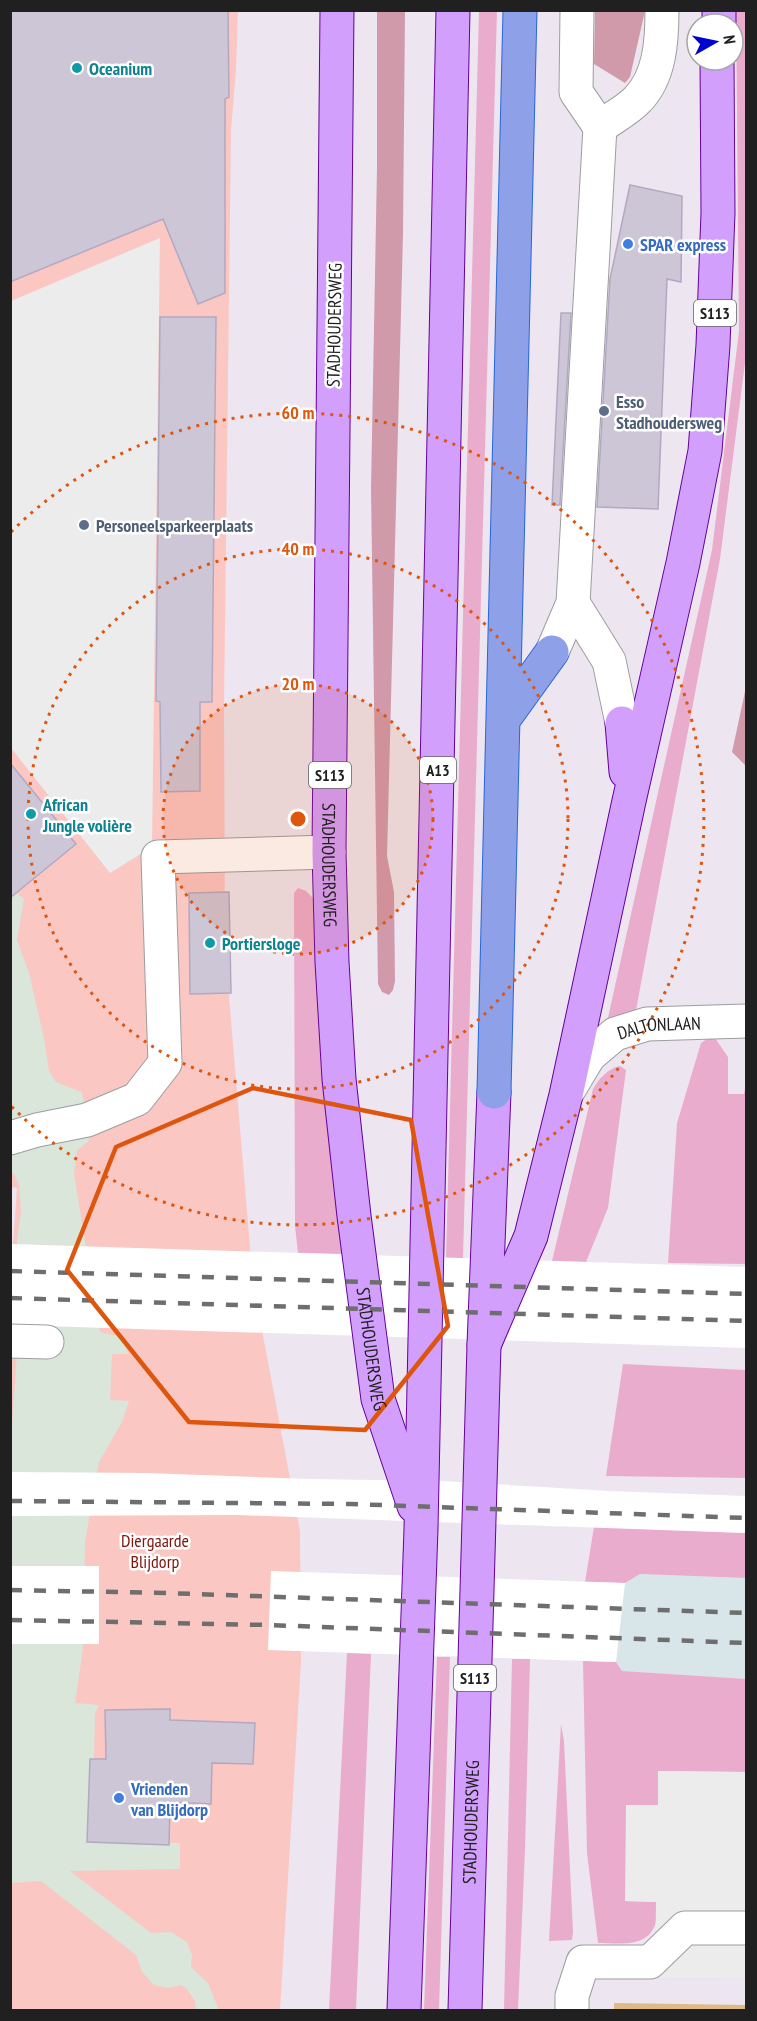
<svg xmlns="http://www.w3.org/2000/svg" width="757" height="2021" font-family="'PT Sans Narrow',sans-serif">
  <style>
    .industrial { fill: #d8e6e9 }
    .grass { fill: #eaaccc }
    .forest { fill: #d09aab }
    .park { fill: #fac7c3 }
    .pitch { fill: #e0ba84 }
    .parking { fill: #ececec }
    .plaza { fill: #dae6da }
    .pier { fill: #fff }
    .building { fill: #cdc6d7; stroke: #b3a8c2; stroke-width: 1.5 }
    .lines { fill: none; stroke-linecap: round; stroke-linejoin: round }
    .minor-casing { stroke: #9d9d9d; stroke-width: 35 }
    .major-casing { stroke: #65009b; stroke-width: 35 }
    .highway-casing { stroke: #2567dc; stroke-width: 35 }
    .minor { stroke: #fff; stroke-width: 33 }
    .major { stroke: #d29ffc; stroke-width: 33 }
    .highway { stroke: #8ea0e8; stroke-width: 33 }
    .rail { stroke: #6e6e6e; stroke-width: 4.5; stroke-dasharray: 12 12; stroke-linecap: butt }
    .marked { fill: none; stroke: #de560d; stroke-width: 4.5; stroke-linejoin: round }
    .ring { fill: none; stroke: #de560d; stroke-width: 3; stroke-dasharray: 3 6 }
    .culture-dot { fill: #0f9aa8; stroke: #fff; stroke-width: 2 }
    .shop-dot { fill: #3f7fe0; stroke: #fff; stroke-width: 2 }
    .service-dot { fill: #5c6f8a; stroke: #fff; stroke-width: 2 }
    .labels { text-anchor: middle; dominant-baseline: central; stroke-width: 5; stroke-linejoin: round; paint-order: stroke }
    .shield { fill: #fff; stroke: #636363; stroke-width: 1.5 }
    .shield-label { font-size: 16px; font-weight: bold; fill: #202020 }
    .culture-label { font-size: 18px; font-weight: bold; fill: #0d838f; stroke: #fff; text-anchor: start }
    .shop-label { font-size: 18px; font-weight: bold; fill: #366cbe; stroke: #fff; text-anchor: start }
    .street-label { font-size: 18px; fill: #202020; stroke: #fff }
    .service-label { font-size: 18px; font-weight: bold; fill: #4e5e75; stroke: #fff; text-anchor: start }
    .park-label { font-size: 18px; fill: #80130b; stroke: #fff }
    .centre { fill: #de560d; stroke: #fff; stroke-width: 3 }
    .ring-label { font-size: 18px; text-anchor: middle; font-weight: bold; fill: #de560d; stroke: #fff; stroke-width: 5; stroke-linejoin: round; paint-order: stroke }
  </style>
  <rect width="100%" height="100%" fill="#ede6f0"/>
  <!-- industrial -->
  <path class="industrial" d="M640,1574L746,1578V1679L622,1671L616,1662L625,1583Z"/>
  <!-- grass -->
  <path class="grass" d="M497,10L463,1258H446L479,11Z
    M736,11H746V355L720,559L636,1010L605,1031L712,550L739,331Z
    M298,888L306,891L316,901L346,1254L298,1253L295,1226L294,893Z
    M713,1035L728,1057V1094H744L746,1082V1264L668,1263L677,1123L701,1043Z
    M620,1066L626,1070L608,1208L586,1262L552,1261L593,1089C599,1078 609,1068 620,1066Z
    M623,1364L746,1370V1478L606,1476Z
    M594,1527L746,1533V1578L640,1574L625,1583L585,1582Z
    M347,1653L371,1654L356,2010H329Z
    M437,1657H450L439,2010H424Z
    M512,1659H530L525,1850L518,2010H504Z
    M583,1661L616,1662L622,1671L746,1679V1772L658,1771V1805L625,1901L656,1902C656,1908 657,1915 656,1921C650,1949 618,1943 598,1943L587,1853Z
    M561,1724L564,1741L573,1932L572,1940L549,1941Z"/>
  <!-- forest -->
  <path class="forest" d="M377,11H405L403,234L387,856L394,892L395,981L393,990L389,995L382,992L378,984L371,488L377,168Z
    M595,11H645L630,77L625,83L594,64Z
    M746,687V766L732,752Z"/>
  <!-- park -->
  <path class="park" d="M11,11H238L236,69L231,131L224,705L225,948L253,1283L300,1531L301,1662L280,2010H11L10,1286L17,1188L11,1187Z"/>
  <!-- pitch -->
  <path class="pitch" d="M614,2003L746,2005V2010H614Z"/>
  <!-- parking -->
  <path class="parking" d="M160,238L152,847L110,873L11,748V301Z
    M658,1771L746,1772V1978L655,1977L656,1902L625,1901L626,1805H658Z"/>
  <!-- plaza -->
  <path class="plaza" d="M17,893L24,899L17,940L29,973L44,1038L49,1071L56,1082L82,1092L89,1141L77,1150L74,1174L100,1332L122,1337L128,1354H112L110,1400L129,1401L122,1422L99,1462L85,1542L83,1648L75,1703L99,1705L95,1714L92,1842L180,1843V1869L70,1871L151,1933L171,1932L187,1942L192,1955L191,1967L208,1983L219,2010H196L195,2001L186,1988L181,1985L168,1988L154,1985L142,1972L136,1955L41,1881L11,1883L10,1649H12L10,1629V1454L17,1353L15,1329L17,1240L21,1212L19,1185L14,1174L10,1172V1113L14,1107L10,1097V898Z"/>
  <!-- pier -->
  <path class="pier" d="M11,1244L746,1267V1348L11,1325Z
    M11,1472L147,1473L310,1479L442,1481L609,1491L746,1496V1533L237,1515L11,1516Z
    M10,1566H99V1644H11Z
    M271,1571L625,1583L616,1662L268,1650Z"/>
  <!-- building -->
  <path class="building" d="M10,10H228L229,97L225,99V293L198,304L163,219L10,282Z
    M630,185L682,196L681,282L667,279L658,509L597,507L610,279Z
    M561,313H571L560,505H552Z
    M160,317H216L212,702H200V791L161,792L160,702L156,701Z
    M10,763L76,844L10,898Z
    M229,892L231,993L190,994L189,893Z
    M170,1709V1720L255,1723L253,1764L212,1763L211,1804L170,1802L169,1845L87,1842L90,1759H106L105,1710Z"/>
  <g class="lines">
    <!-- minor casing -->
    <g class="minor-casing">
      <g id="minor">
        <path d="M577,10L576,92L600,127"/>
        <path d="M573,603L609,661L622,723"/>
        <path d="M552,652L573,603L600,127C612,118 628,110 638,99C660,76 662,41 662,10"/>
        <path id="s1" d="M568,1091L589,1056L615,1034L647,1024L746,1021"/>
        <path d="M10,1138L37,1130L87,1120L137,1099L165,1063L158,857L329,852"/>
        <path d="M10,1341L47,1342"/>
        <path d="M572,2010V1996L583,1962H650L685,1928H746"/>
      </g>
    </g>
    <!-- major casing -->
    <g class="major-casing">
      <g id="major">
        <path id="s2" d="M337,10L329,852L332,962L339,1079L354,1216L378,1399L414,1506"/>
        <path d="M719,24V10"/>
        <path d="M622,723L626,772"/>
        <path d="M484,1345L531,1236L566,1095L629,801L683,563L705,451L713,345L718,213L717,60"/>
        <path d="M404,2010L421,1529L453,10"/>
        <path id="s3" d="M465,2010L484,1345L494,1092"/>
      </g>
    </g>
    <!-- highway casing -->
    <g class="highway-casing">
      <path id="highway" d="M503,720L552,652
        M494,1092L520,10"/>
    </g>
    <!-- minor -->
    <use href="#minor" class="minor"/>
    <!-- major -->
    <use href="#major" class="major"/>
    <!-- highway -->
    <use href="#highway" class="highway"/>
    <!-- rail -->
    <path class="rail" d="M10,1271L746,1294
      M10,1298L746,1321
      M10,1501L351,1504L746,1518
      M10,1590L166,1593L746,1613
      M10,1620L269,1625L746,1643"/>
  </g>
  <!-- marked area -->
  <path class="marked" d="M253,1088L411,1120L448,1326L365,1430L189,1422L67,1270L116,1147Z"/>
  <!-- distance rings -->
  <circle cx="298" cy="819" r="135" fill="#de560d" fill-opacity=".12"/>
  <g class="ring">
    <circle cx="298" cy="819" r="135"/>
    <circle cx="298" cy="819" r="270"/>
    <path d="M11 532A406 406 0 1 1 11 1106"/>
  </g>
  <!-- markers -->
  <g class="culture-dot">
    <circle cx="77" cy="68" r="6"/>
    <circle cx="31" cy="814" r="6"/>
    <circle cx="210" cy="943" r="6"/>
  </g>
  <g class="shop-dot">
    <circle cx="628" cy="244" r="6"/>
    <circle cx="119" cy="1798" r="6"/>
  </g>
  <g class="service-dot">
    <circle cx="604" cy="411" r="6"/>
    <circle cx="84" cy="525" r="6"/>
  </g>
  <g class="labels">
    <!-- shield labels -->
    <g class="shield">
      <rect x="694" y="300" width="42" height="26" rx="4.5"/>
      <rect x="420" y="757" width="36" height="26" rx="4.5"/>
      <rect x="309" y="762" width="42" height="26" rx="4.5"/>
      <rect x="454" y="1665" width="42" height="26" rx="4.5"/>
    </g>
    <g class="shield-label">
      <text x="715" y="313">S113</text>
      <text x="438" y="770">A13</text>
      <text x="330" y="775">S113</text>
      <text x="475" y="1678">S113</text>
    </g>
    <!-- culture labels -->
    <g class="culture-label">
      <text x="89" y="68">Oceanium</text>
      <text x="43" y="804">African<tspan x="43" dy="21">Jungle volière</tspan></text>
      <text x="222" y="943">Portiersloge</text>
    </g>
    <!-- shop labels -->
    <g class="shop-label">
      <text x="640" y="244">SPAR express</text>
      <text x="131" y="1788">Vrienden<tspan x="131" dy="21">van Blijdorp</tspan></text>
    </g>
    <!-- street labels -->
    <g class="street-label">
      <text transform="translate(334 325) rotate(-89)">STADHOUDERSWEG</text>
      <text stroke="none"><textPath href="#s2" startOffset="855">STADHOUDERSWEG</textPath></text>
      <text stroke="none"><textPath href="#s1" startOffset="120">DALTONLAAN</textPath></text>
      <text stroke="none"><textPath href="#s2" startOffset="1341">STADHOUDERSWEG</textPath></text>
      <text stroke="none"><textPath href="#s3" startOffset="188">STADHOUDERSWEG</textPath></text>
    </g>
    <!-- service labels -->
    <g class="service-label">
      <text x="616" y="401">Esso<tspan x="616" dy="21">Stadhoudersweg</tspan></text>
      <text x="96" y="525">Personeelsparkeerplaats</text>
    </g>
    <!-- park labels -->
    <g class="park-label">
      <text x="155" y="1540">Diergaarde<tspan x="155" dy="21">Blijdorp</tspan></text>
    </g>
  </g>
  <circle cx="298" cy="819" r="9" class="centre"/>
  <g class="ring-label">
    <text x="298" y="419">60 m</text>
    <text x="298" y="555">40 m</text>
    <text x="298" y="690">20 m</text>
  </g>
  <!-- border -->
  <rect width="757" height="2021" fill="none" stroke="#202020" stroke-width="24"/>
  <!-- north arrow -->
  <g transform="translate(715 42) rotate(81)"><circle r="28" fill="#ffffff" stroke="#a6a6a6" stroke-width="1.5"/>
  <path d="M0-4.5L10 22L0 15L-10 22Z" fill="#0004cf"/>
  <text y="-9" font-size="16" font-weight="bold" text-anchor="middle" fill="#202020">N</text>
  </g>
</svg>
